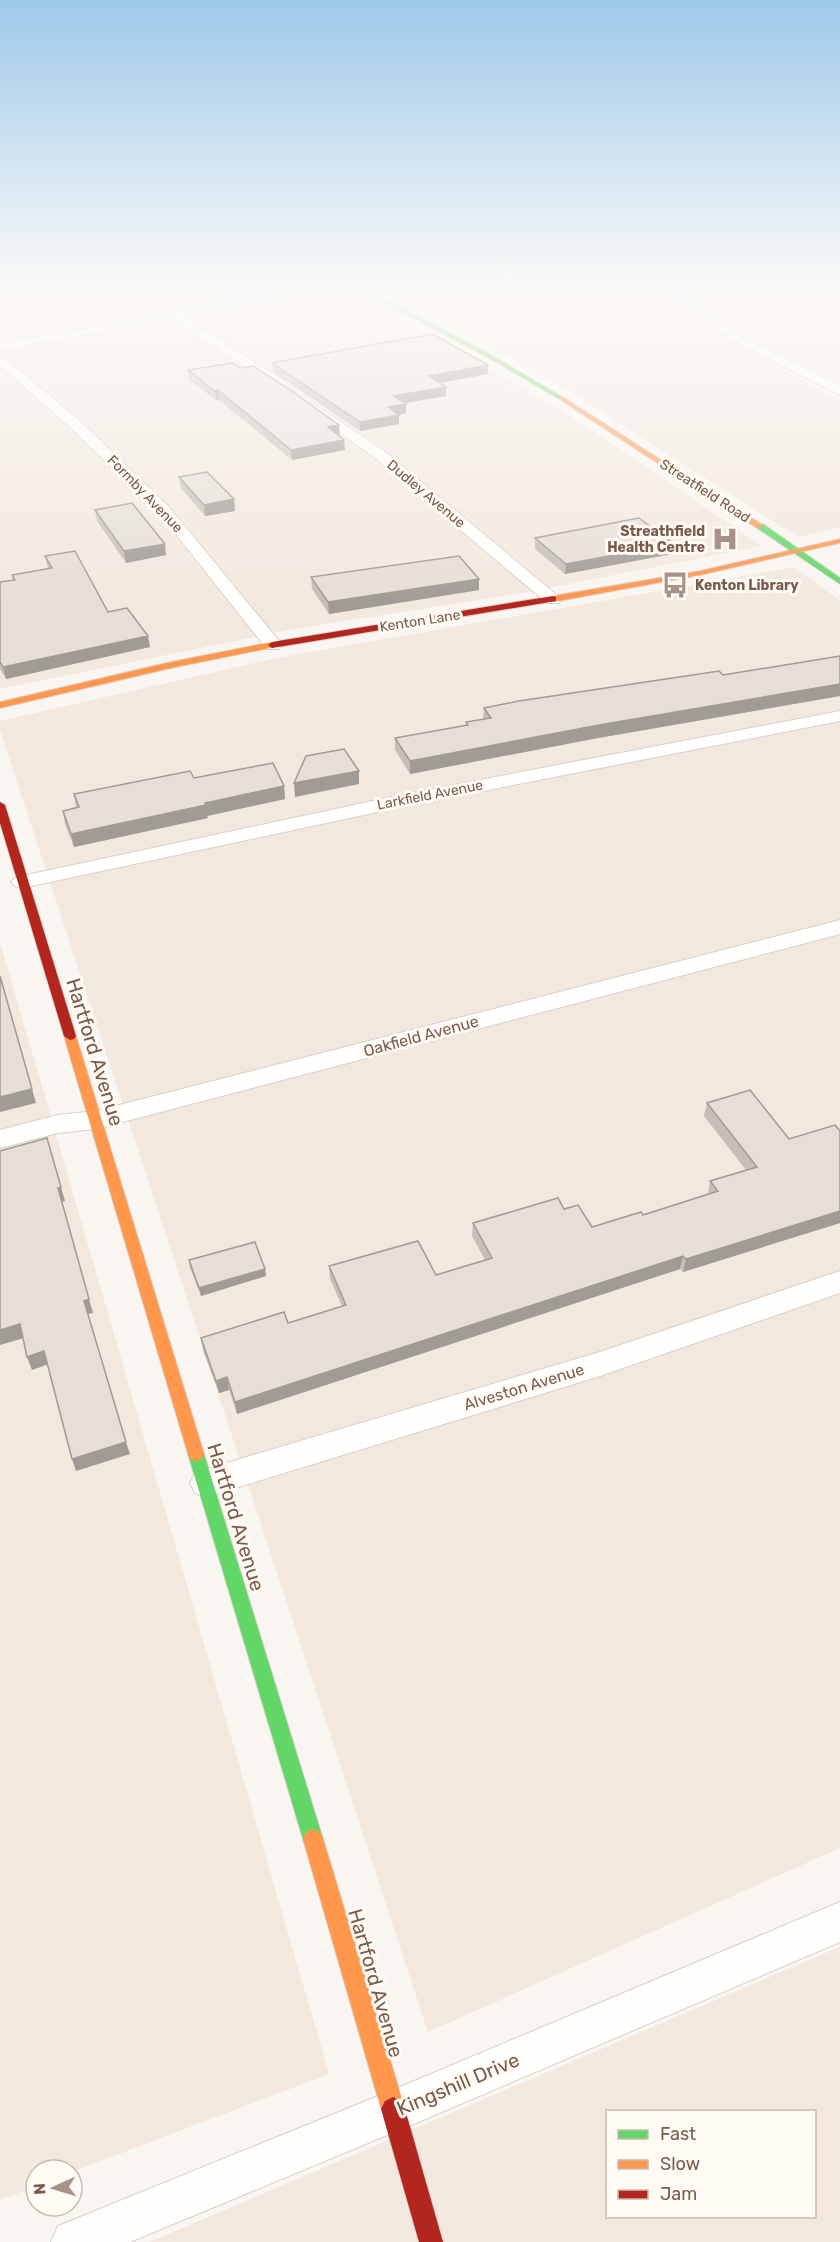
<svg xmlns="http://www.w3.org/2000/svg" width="840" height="2242" font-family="Rubik,sans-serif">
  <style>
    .residential { fill: #f2e8de; fill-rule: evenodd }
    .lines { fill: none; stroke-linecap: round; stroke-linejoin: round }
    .street-casing { stroke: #d7d1cb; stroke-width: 2 }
    .fast-casing { stroke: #d9d2cb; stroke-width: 2 }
    .slow-casing { stroke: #d9d2cb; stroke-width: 2 }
    .jam-casing { stroke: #d9d2cb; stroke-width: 2 }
    .street { fill: #fefefd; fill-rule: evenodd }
    .fast { fill: #63d668; fill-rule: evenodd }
    .slow { fill: #ff974d; fill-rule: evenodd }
    .jam { fill: #b3261e; fill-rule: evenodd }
    .wall { fill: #c6bfb9 }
    .shaded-wall { fill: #a19b96 }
    .building { fill: #e6ded7; stroke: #a19b96; stroke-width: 1.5 }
    .labels { text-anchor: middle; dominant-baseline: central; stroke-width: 6; stroke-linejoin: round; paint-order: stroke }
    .far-street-label { font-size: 14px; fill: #7a5c4d; stroke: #fffaf3 }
    .far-poi-label { font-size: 14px; font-weight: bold; fill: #7a5c4d; stroke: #fffaf3; text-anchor: end }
    .street-label { font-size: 16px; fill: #7a5c4d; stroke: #fffaf3 }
    .near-street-label { font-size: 20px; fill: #7a5c4d; stroke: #fffaf3 }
  </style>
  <rect width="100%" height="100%" fill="#f9f5f0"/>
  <!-- residential -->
  <path class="residential" d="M0,289H278L0,341Z
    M346,289L555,406L762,546L522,593L294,629L0,689V352Z
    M380,289H649L784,371L840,400V527L798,537L548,378Z
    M671,289H840V383L760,343Z
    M795,567L840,601V1848L428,2032L0,730V721L277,658Z
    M0,942L329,2074L72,2172V2170H36V2186L0,2200Z
    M840,1947V2242H150ZM608,2112H814V2216H608Z"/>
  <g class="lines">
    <!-- street casing -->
    <g class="street-casing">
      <path id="street" d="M299,289H322L317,292L183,317L284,381L286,384L280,388L171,319L0,350V344Z
        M654,289H667L749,341L840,386V395L741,345Z
        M0,357L4,358L79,420L169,507L279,641L281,645L279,649H267L159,513L69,426L0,366Z
        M312,403L384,451L559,597L561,600L559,603H547L374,457L308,410L306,407Z
        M840,711V721L401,807L22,888L15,886L11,882L15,878L22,876L401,795Z
        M840,920V934L96,1129L58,1133L0,1148V1130L58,1115L96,1111Z
        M840,1271V1293L600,1376L206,1497L195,1493L190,1483L195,1473L206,1469L600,1352Z
        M840,1902V1942L409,2126L130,2242H51L58,2226L388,2092Z"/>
    </g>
    <!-- fast casing -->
    <g class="fast-casing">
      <path id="fast" d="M359,289H367L491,355L564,398L559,399L487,357Z
        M757,524H763L840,578V584L757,528Z
        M196,1447L202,1449L204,1454L323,1839L320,1846L313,1849L306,1846L303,1839L188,1454L190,1449Z"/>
    </g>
    <!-- slow casing -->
    <g class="slow-casing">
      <path id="slow" d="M559,397H563L764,526L757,528L559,399Z
        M840,539V543L700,575L553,602L549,599L553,596L700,571Z
        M272,642L275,643V647L171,668L0,708V702L171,662Z
        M70,1032L76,1036L204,1454L202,1459L196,1461L190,1459L188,1454L64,1036Z
        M313,1829L320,1832L323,1839L405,2109L401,2117L393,2121L385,2117L381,2109L303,1839L306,1832Z"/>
    </g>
    <!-- jam casing -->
    <g class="jam-casing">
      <path id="jam" d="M553,596L556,597V601L272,648L268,645L272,642Z
        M0,802L5,805L76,1036L74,1039L70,1040L64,1036L0,823Z
        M393,2097L401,2101L405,2109L443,2242H419L381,2109L385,2101Z"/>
    </g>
    <!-- street -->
    <use href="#street" class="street"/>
    <!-- fast -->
    <use href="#fast" class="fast"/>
    <!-- slow -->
    <use href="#slow" class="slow"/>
    <!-- jam -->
    <use href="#jam" class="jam"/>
  </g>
  <!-- wall -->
  <path class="wall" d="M272,363L488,365V374L439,383L446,387V396L405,403L406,413L399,415V424L360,431L273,372Z
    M188,370L340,435H338L345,450L292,460L219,400H216L189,380Z
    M179,477L234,499L235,511L205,516L181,488Z
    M95,510L166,555L126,563L97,521Z
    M535,538L672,554L565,574L535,549Z
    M45,556L108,612L150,647L6,679L0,669V582L13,580L12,575L48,569Z
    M311,577L479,579V590L329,614L312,589Z
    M840,656V696L598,738L410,774L395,750V738L466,725V722L483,719L484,708L723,675Z
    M194,778L284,786L285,799L207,816L208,818L74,847L65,824L63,811L76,808L74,794Z
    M707,1103L789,1139L840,1131V1223L683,1272L680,1269L237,1414L229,1390L219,1393L203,1351L201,1338L288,1323L342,1306L330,1279L329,1266L436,1275L485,1260L472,1236L473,1223L564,1209L592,1227L643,1215L708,1194L710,1181L746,1170L704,1116Z
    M189,1260L265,1269L266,1276L201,1296L190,1268Z"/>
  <!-- shaded-wall -->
  <path class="shaded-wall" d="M488,365V374L428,385L429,376Z
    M446,387V396L394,405V396Z
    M218,390L219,400H216L215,391Z
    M406,404V413L389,416L388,407Z
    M399,415V424L360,431V422Z
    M339,425L340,435L328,437V427Z
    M344,440L345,450L292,460L291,450Z
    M234,499L235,511L205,516L204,505Z
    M165,544L166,555L126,563L124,551Z
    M674,544L672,554L565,574L566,564Z
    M479,579V590L329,614L328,602Z
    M148,636L150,647L6,679L3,667Z
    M840,684V696L598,738L410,774V761L599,725Z
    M359,771V784L295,797L294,783Z
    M284,786L285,799L207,816L208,818L74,847L71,834L205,803Z
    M32,1089L36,1103L0,1112V1097Z
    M61,1187L65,1201L61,1202L58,1188Z
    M840,1211V1223L683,1272L686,1259Z
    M683,1256L680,1269L237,1414L235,1402Z
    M265,1269L266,1276L201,1296L199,1288Z
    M89,1299L93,1313L88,1314L84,1301Z
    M20,1324L24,1338L0,1345V1330Z
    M44,1351L49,1364L32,1370L27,1357Z
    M227,1377L229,1390L219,1393L216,1381Z
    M126,1442L130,1454L76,1471L72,1459Z"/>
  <!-- building -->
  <path class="building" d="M432,334L488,365L429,376L446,387L394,396L406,404L388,407L399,415L360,422L272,363Z
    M232,363L240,368L253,366L286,387L339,425L328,427L344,440L291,450L218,390L215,391L188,370Z
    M207,472L234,499L204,505L179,477Z
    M132,503L165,544L124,551L95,510Z
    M639,518L674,544L566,564L535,538Z
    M75,551L108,612L127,608L148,636L3,667L0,662V582L15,580L12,575L52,568L45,556Z
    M459,556L479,579L328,602L311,577Z
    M840,656V684L599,725L410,761L395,738L468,725L466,722L491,718L484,708L519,701L719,671L723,675Z
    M344,749L359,771L294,783L306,756Z
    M273,763L284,786L205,803L206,805L71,834L63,811L79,807L74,794L190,771L194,778Z
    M0,976L32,1089L0,1097Z
    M750,1090L789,1139L835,1125L840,1131V1211L686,1259L683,1256L235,1402L227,1377L216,1381L201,1338L284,1312L288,1323L346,1305L329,1266L418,1241L436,1275L492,1258L473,1223L558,1198L564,1209L578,1205L592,1227L641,1212L643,1215L718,1191L710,1181L757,1167L707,1103Z
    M47,1138L61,1187L58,1188L89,1299L84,1301L126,1442L72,1459L44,1351L27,1357L20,1324L0,1330V1151Z
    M255,1242L265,1269L199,1288L189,1260Z"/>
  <!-- sky -->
  <linearGradient id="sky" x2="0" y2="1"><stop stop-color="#9ec9e9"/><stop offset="0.48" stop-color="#fcfaf8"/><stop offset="1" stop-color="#fcfaf8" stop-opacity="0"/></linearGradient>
  <rect width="840" height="603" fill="url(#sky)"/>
  <!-- icons -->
  <defs>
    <g id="hospital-bare" transform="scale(2.07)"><path d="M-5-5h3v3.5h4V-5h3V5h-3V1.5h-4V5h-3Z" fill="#a69286" stroke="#fffaf3" stroke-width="2.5" paint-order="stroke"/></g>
    <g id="bus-bare" transform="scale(2.07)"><path d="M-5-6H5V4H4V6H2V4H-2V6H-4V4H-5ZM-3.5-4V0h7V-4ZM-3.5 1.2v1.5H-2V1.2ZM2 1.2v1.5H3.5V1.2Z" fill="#a69286" stroke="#fffaf3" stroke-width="2.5" paint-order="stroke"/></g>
  </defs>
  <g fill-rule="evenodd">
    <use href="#hospital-bare" x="725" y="539"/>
    <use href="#bus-bare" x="675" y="585"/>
  </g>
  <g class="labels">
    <!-- far-street labels -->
    <g class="far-street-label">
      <text transform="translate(705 491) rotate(33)">Streatfield Road</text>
      <text transform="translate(145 494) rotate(46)">Formby Avenue</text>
      <text transform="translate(426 494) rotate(40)">Dudley Avenue</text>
      <text transform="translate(420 621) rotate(-9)">Kenton Lane</text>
      <text transform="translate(430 795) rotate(-11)">Larkfield Avenue</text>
    </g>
    <!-- far-poi labels -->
    <g class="far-poi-label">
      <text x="705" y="531">Streathfield<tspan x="705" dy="16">Health Centre</tspan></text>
      <text x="695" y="585" text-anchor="start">Kenton Library</text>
    </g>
    <!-- street labels -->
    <g class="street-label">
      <text transform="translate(421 1036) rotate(-15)">Oakfield Avenue</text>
      <text transform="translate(524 1387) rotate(-17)">Alveston Avenue</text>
    </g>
    <!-- near-street labels -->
    <g class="near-street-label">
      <text transform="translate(95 1052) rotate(73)">Hartford Avenue</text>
      <text transform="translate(236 1517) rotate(73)">Hartford Avenue</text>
      <text transform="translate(376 1983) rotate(74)">Hartford Avenue</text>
      <text transform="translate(458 2084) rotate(-23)">Kingshill Drive</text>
    </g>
  </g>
  <!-- legend -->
  <rect x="606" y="2110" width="210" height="108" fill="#fffaf3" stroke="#cabbb1" stroke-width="1.5"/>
  <rect x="618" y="2130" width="30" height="9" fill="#63d668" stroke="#cabbb1" stroke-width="1.5"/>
  <text x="660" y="2140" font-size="18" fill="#7a5c4d">Fast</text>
  <rect x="618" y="2160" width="30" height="9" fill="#ff974d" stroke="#cabbb1" stroke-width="1.5"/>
  <text x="660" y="2170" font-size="18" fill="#7a5c4d">Slow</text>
  <rect x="618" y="2190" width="30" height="9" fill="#b3261e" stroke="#cabbb1" stroke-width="1.5"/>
  <text x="660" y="2200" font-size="18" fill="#7a5c4d">Jam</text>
  <!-- north arrow -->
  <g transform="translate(54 2188) rotate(266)"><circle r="28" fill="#fffaf3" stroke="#cabbb1" stroke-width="1.5"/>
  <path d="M0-4.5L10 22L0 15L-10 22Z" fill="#a69286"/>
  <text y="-9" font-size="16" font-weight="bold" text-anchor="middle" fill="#7a5c4d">N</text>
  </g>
</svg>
